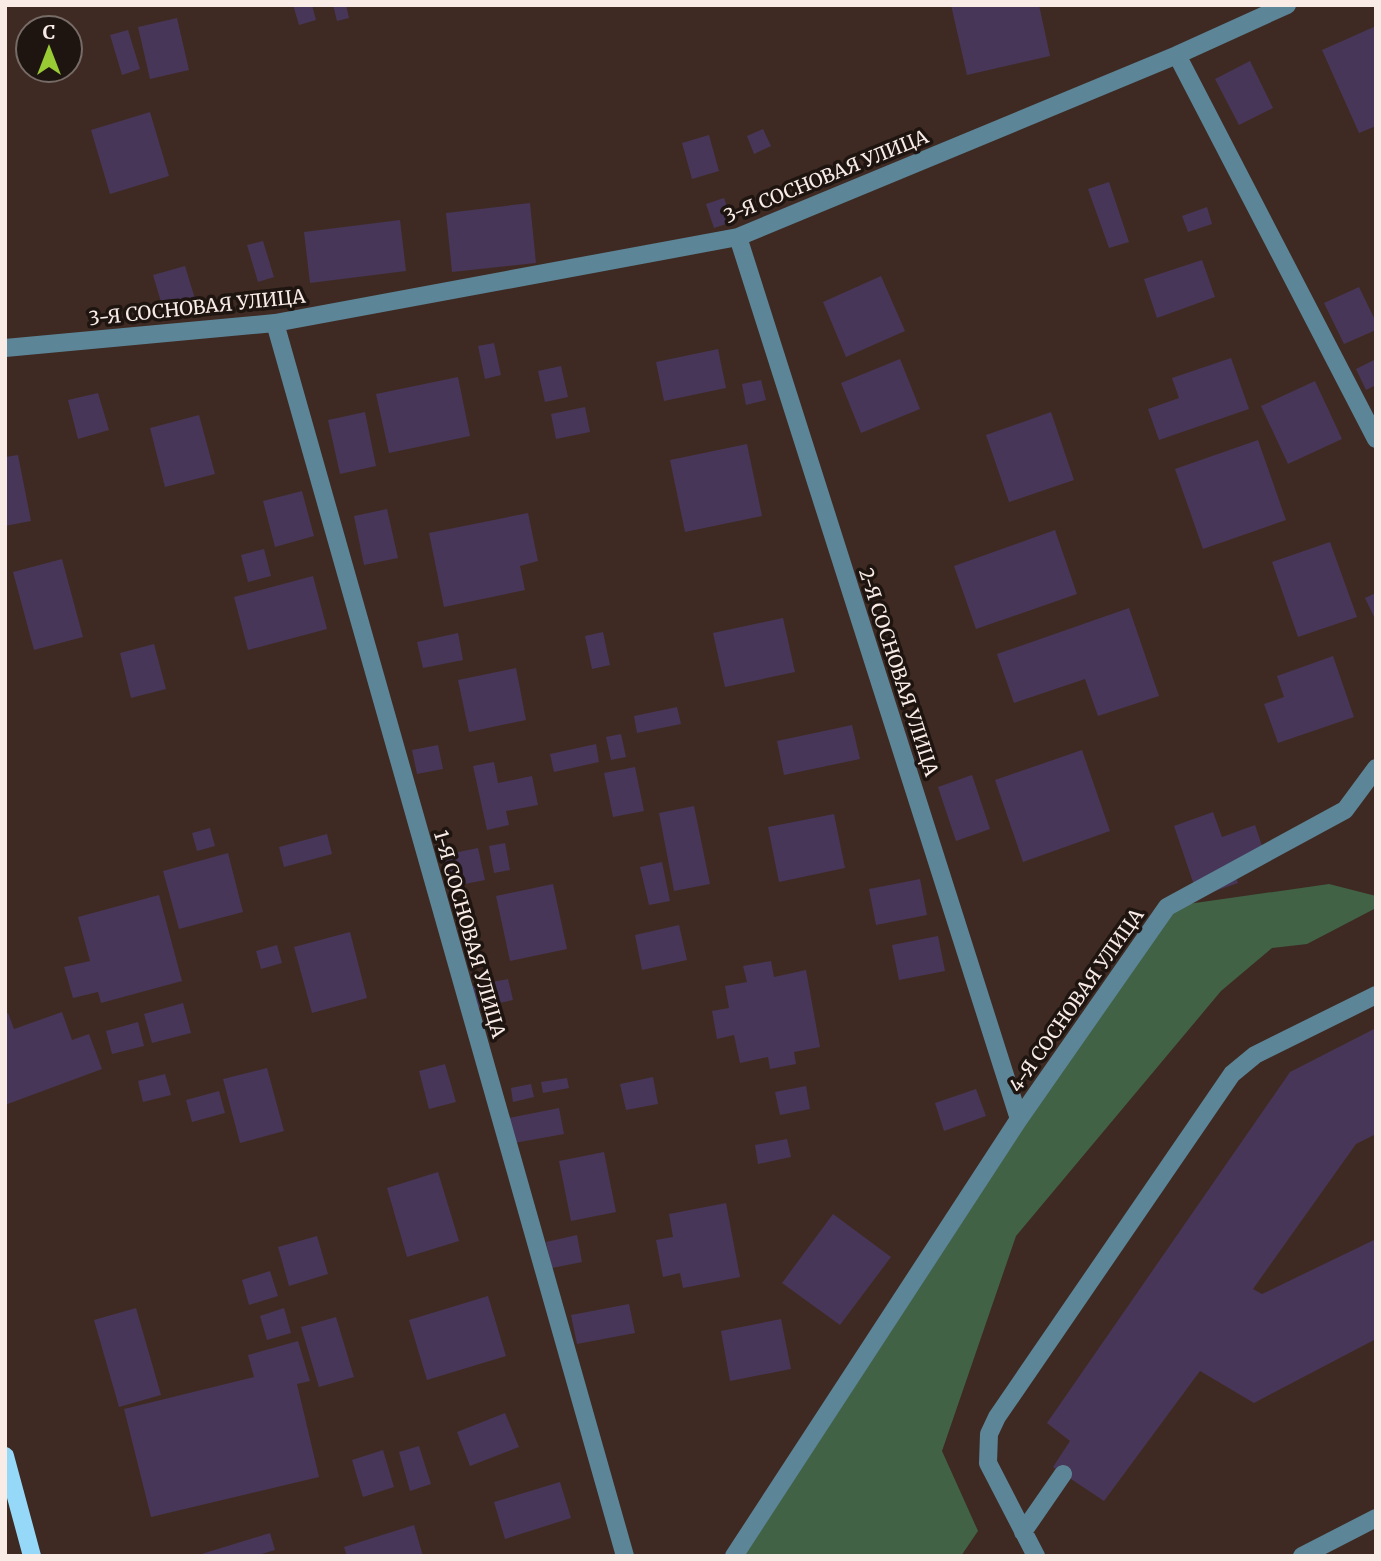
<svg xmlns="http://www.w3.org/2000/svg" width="1381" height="1561" font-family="Merriweather,serif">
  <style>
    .forest { fill: #426246 }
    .building { fill: #473657 }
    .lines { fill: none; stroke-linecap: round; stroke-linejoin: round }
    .minor { stroke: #5c8598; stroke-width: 18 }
    .major { stroke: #95d8f8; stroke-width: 18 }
    .labels { text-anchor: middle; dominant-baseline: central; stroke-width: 7; stroke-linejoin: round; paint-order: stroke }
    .street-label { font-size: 19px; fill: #f9ebe6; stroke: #1e1511 }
  </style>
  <rect width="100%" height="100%" fill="#3e2a22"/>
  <!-- forest -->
  <path class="forest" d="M1329,884L1376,896V908L1307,944L1272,948L1221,991L1016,1236L942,1451L978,1531L961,1556H744L1167,907Z"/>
  <!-- building -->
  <path class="building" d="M293,5H312L316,20L299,25Z
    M333,5H346L349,18L337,21Z
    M951,5H1039L1050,56L967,75Z
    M177,18L189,70L150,79L138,27Z
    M1376,26V126L1359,133L1322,50Z
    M128,30L140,69L122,75L110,35Z
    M1250,61L1273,108L1239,125L1215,79Z
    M150,112L169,176L110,194L91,130Z
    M763,129L771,146L754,154L747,136Z
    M709,135L719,171L692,179L682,143Z
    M1109,182L1129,242L1109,248L1088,189Z
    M724,198L732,222L714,228L706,204Z
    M530,203L536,263L452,272L446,213Z
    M1207,207L1212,224L1188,232L1182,216Z
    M400,220L406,271L310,283L304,232Z
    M263,241L274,277L258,282L247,245Z
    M1202,260L1215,297L1157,318L1144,279Z
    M185,266L196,302L164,312L153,275Z
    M881,276L905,331L846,357L823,302Z
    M1359,287L1376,322V330L1344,344L1324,303Z
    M494,343L501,375L485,379L478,346Z
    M718,349L726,388L664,401L656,362Z
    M1231,358L1249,409L1159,440L1148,409L1179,398L1172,378Z
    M900,359L920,409L861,433L841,383Z
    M1376,359V385L1366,390L1356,369Z
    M561,366L568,397L545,402L538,371Z
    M458,377L470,436L389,453L376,394Z
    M761,380L766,400L746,405L742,384Z
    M1315,381L1342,439L1288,464L1261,406Z
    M98,393L109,430L78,439L68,400Z
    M585,407L590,432L556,439L551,414Z
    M365,412L376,466L340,474L328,420Z
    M1051,412L1074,480L1009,502L986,435Z
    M199,415L215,474L165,487L150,428Z
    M1258,440L1286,520L1203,549L1175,469Z
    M747,444L762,516L685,532L670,460Z
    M18,455L31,521L5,526V457Z
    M302,491L314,536L275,547L263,501Z
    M387,509L398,558L364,565L354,516Z
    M528,513L538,561L520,566L525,590L444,607L429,533Z
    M1055,530L1077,594L976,629L954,566Z
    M1330,542L1357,617L1298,637L1272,562Z
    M264,549L271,576L248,582L241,555Z
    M62,559L83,637L34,650L13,572Z
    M313,576L327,629L248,650L234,597Z
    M1376,593V621L1365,598Z
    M1129,608L1159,696L1098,716L1085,679L1014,703L997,654Z
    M783,618L795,672L725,687L713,633Z
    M603,632L610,665L592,669L585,636Z
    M458,633L463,660L423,668L417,642Z
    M154,644L166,689L131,698L120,653Z
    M1333,656L1354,717L1278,743L1264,704L1284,697L1277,676Z
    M516,668L526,720L469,732L458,680Z
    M677,707L681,724L637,733L634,716Z
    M852,725L860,759L784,775L777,741Z
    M621,734L626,757L611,760L606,737Z
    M596,744L599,762L554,772L550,754Z
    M438,745L443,769L417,774L412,750Z
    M1082,750L1110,831L1023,862L995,780Z
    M494,762L498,783L532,776L538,805L506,811L509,825L487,830L473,766Z
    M635,767L644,811L613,817L604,773Z
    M972,775L990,829L956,841L938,787Z
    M694,806L710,884L674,891L659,813Z
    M1213,812L1222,837L1255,825L1266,858L1233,869L1238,883L1198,897L1174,826Z
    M834,814L845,868L779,882L768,827Z
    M210,828L215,846L197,851L192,833Z
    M327,834L332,854L284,867L279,847Z
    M505,843L510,870L494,873L489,846Z
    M478,848L485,880L450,887L444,855Z
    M228,853L243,912L179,929L163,871Z
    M662,862L670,901L649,905L640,867Z
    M920,879L927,915L876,925L869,889Z
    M553,884L567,949L510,961L496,896Z
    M159,895L182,981L101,1003L98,992L73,998L64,967L90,961L78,917Z
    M679,925L687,960L642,970L635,935Z
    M350,932L367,998L312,1013L294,947Z
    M938,936L945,971L899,980L892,945Z
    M277,945L282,963L261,969L256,951Z
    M771,961L774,977L806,970L820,1047L794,1052L796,1064L770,1069L768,1057L740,1063L734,1035L717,1039L712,1011L729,1008L725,986L747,982L743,966Z
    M508,979L513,1000L477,1008L472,986Z
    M183,1003L191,1033L152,1043L144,1014Z
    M62,1012L72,1040L89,1034L102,1069L5,1105V1014L8,1013L14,1029Z
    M138,1022L144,1046L112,1054L106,1031Z
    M1376,1028V1134L1356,1144L1253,1289L1262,1294L1376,1239V1339L1254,1403L1200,1371L1104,1501L1053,1467L1070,1441L1047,1423L1290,1072Z
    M445,1064L456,1102L429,1109L419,1071Z
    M267,1068L284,1131L240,1143L223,1079Z
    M165,1074L171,1095L143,1102L138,1081Z
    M653,1077L658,1104L626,1110L620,1084Z
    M567,1078L569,1088L543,1093L541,1082Z
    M531,1084L534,1097L513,1102L511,1088Z
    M806,1086L810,1109L780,1115L775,1092Z
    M976,1089L986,1116L944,1131L935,1103Z
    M219,1091L225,1113L192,1122L186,1100Z
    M559,1108L564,1134L514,1143L509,1118Z
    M787,1139L791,1157L758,1164L755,1145Z
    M604,1152L616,1212L571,1221L559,1161Z
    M438,1172L459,1241L407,1257L387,1188Z
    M726,1203L740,1277L683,1288L680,1273L663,1277L656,1240L673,1237L669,1214Z
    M833,1214L891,1257L840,1325L782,1283Z
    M577,1235L582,1262L552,1268L546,1242Z
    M317,1236L328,1274L289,1286L278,1247Z
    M270,1271L278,1296L249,1305L242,1280Z
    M488,1296L506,1356L427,1380L409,1320Z
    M629,1304L635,1333L577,1344L571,1315Z
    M136,1308L161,1395L119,1407L94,1320Z
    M284,1308L291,1333L267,1340L260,1316Z
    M336,1317L354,1377L319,1387L301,1327Z
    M781,1319L791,1369L730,1381L721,1331Z
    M298,1341L310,1381L297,1384L319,1477L151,1517L124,1409L254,1377L248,1355Z
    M505,1413L519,1447L470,1466L457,1432Z
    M419,1446L431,1484L410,1491L399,1452Z
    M383,1450L394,1487L363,1497L352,1460Z
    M560,1482L571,1518L505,1539L494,1502Z
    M414,1525L423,1556H347L344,1547Z
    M270,1533L275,1550L255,1556H195Z"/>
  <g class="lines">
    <!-- minor -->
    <path class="minor" d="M1177,55L1287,5
      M738,237L1019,1119
      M275,323L625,1556
      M5,348L275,323L738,237L1177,55L1376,439
      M1023,1532L1063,1474
      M734,1556L1019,1119L1167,907L1345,810L1376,768
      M1036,1556L988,1463L989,1434L997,1417L1232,1074L1255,1055L1376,995
      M1302,1556L1376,1518"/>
    <!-- major -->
    <path class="major" d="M5,1456L32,1556"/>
  </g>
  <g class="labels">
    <!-- street labels -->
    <g class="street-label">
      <text transform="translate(826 176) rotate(-22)">3-Я СОСНОВАЯ УЛИЦА</text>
      <text transform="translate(197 307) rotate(-6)">3-Я СОСНОВАЯ УЛИЦА</text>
      <text transform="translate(899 672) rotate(72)">2-Я СОСНОВАЯ УЛИЦА</text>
      <text transform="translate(470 934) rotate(74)">1-Я СОСНОВАЯ УЛИЦА</text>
      <text transform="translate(1076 1000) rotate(-55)">4-Я СОСНОВАЯ УЛИЦА</text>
    </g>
  </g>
  <!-- border -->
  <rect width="1381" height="1561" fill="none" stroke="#f9ebe6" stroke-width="14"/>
  <!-- north arrow -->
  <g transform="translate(49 49)"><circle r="33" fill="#1e1511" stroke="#766b66" stroke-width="2"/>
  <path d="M0-5L12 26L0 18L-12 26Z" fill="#99cb35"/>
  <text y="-10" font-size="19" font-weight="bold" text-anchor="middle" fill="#f9ebe6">С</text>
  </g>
</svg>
